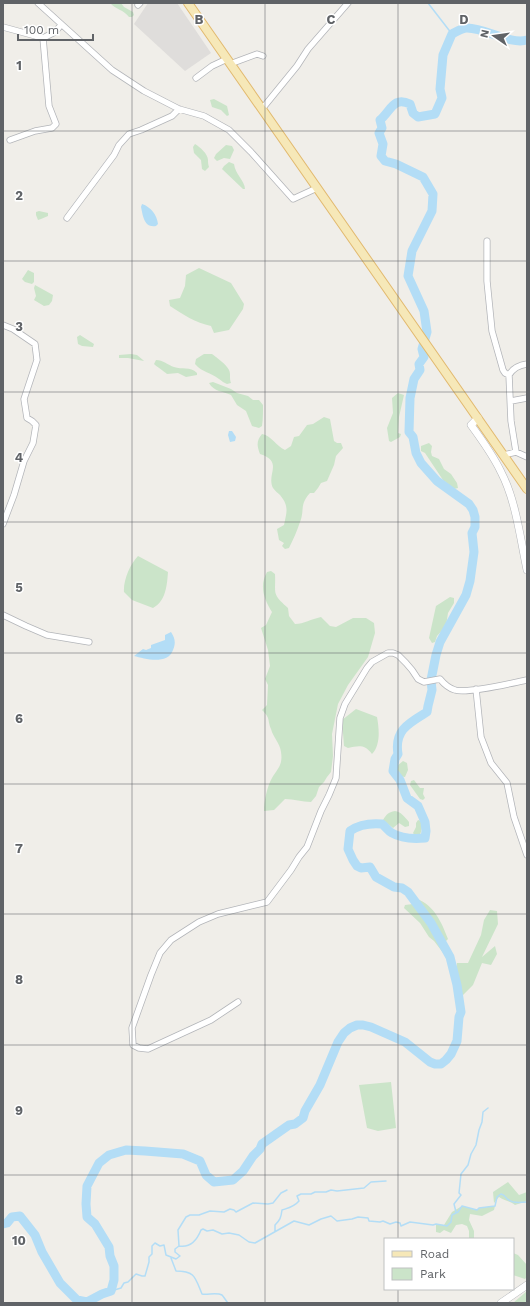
<svg xmlns="http://www.w3.org/2000/svg" width="530" height="1306" font-family="'Work Sans',sans-serif">
  <style>
    .industrial { fill: #dfdddb }
    .green { fill: #cbe4c9 }
    .water { fill: #b3ddf6 }
    .lines { fill: none; stroke-linecap: round; stroke-linejoin: round }
    .stream { stroke: #b3ddf6; stroke-width: 1.5 }
    .river { stroke: #b3ddf6; stroke-width: 9 }
    .minor-casing { stroke: #b3b5b9; stroke-width: 7 }
    .tertiary-casing { stroke: #b3b5b9; stroke-width: 8 }
    .primary-casing { stroke: #e2ba70; stroke-width: 10 }
    .minor { stroke: #fff; stroke-width: 5.5 }
    .tertiary { stroke: #fff; stroke-width: 7 }
    .primary { stroke: #f6e8b8; stroke-width: 8 }
    .grid { fill: none; stroke: #606367; stroke-width: 1; stroke-opacity: 0.55 }
    .grid-label { font-size: 13px; text-anchor: middle; font-weight: bold; fill: #606367; stroke: #fff; stroke-width: 3; stroke-linejoin: round; paint-order: stroke }
  </style>
  <rect width="100%" height="100%" fill="#f0eee9"/>
  <!-- industrial -->
  <path class="industrial" d="M148,3H177L211,53L185,71L134,24Z"/>
  <!-- green -->
  <path class="green" d="M110,3H121L124,7L133,12L134,15L132,17H129C124,10 115,9 110,3Z
    M214,99L227,106L229,115L227,116L221,110L212,107L210,100Z
    M195,144C200,147 208,154 208,160C208,162 208,164 209,167L205,171L202,169L201,160L194,153L193,147Z
    M226,145L232,146L234,150L230,159L224,158L217,161L214,158L216,154Z
    M229,162L234,164C235,174 245,181 245,189H243L222,169L224,166Z
    M39,211L48,213V216L41,219L38,220L36,215V212Z
    M199,268L231,283L244,304L243,309L229,330L214,333L211,326C196,323 182,314 170,306L169,300L180,298L185,286L186,275Z
    M28,270L34,273V282L32,284L25,282L22,279Z
    M35,285L53,295L52,301L49,305L44,306L34,300L36,296L34,288Z
    M80,335L94,344L93,347L82,346L78,344L77,337Z
    M131,354L137,355L143,360L144,361L128,358H119V355Z
    M204,354H212C217,358 226,364 229,370C231,374 229,378 231,383L227,384C224,383 222,381 219,379C210,372 203,373 195,364L196,359Z
    M156,360C163,360 168,365 174,367C182,370 190,366 197,373V375L186,377L178,373L167,374C165,372 156,366 154,364Z
    M213,382L231,389L237,393L248,396L253,400H259L263,405C263,413 263,419 262,426L259,428L252,426L246,411L237,405L231,395C223,391 214,392 209,383Z
    M398,393L404,395L399,417L398,433L401,434L400,437L391,442L389,441L387,428L393,413L392,398Z
    M324,417L330,419L334,441L337,443H341L343,448L336,456L334,465L327,481L321,483L318,488L314,493H310C299,505 305,510 300,522C297,531 293,540 289,548L285,549L282,546L284,543L279,540L277,529L284,525C287,511 289,506 280,495C278,493 275,491 273,488C266,474 284,462 260,454C257,446 256,441 262,434C272,436 276,446 285,450L291,446L294,437L299,436L307,425L313,424Z
    M429,443L432,446L431,452L432,456L439,459L444,469L451,474L457,483L458,488L454,489L443,480L425,453L421,451V446Z
    M138,556L168,572C167,585 166,601 153,608L132,600L124,592C123,581 130,564 138,556Z
    M271,571L275,574C276,594 271,593 288,608L289,616L295,624C304,624 311,619 321,617L330,626L336,627L353,618H366L374,623L375,633L368,657L348,685L338,704L332,734L333,756L331,772L327,777L324,782L319,787L316,796L311,802C302,802 294,799 285,799L274,810L264,811C264,801 267,787 272,778C278,768 283,765 281,752C280,743 273,737 271,729C267,719 271,719 262,710L267,705L268,685L265,679L270,666L268,650L261,628L266,625L272,612C264,599 259,586 267,572Z
    M450,597L454,598V603L448,613L446,626L437,636L435,642L432,643L429,638L436,606Z
    M356,709L377,717C379,728 381,745 372,754C364,744 359,746 348,748L344,746L342,720Z
    M403,761L407,763L408,770L405,777C400,777 398,774 396,770L397,766Z
    M414,780L420,788H424L423,794L425,798L423,800L420,799L410,785L411,781Z
    M395,811C401,812 404,816 409,822V826L405,827L399,823L393,828L383,820C386,815 388,812 395,811Z
    M418,820L421,821C422,827 422,831 419,837H416L413,833L416,827V823Z
    M417,899C434,905 442,923 448,939L446,941L443,940L440,941L445,953L444,954L434,941L429,937L420,923L404,908L405,905L413,904Z
    M490,910L497,911L498,924L482,957L495,946L497,954L491,965L482,963L473,985L462,996L456,974L457,963H468L481,935L484,920Z
    M391,1082L396,1128L378,1131L367,1128L359,1085Z
    M508,1182L519,1195L527,1192V1201L515,1205C510,1201 505,1201 499,1197L494,1203L493,1192Z
    M462,1206L477,1210L479,1208L495,1206L494,1210L482,1216L470,1214L469,1220L474,1231V1239H469V1231L467,1226L462,1224L456,1225L451,1233L444,1230L440,1233L436,1232V1224L444,1225L452,1212Z
    M513,1253L518,1255L527,1265V1277L525,1279L513,1275Z
    M527,1291V1303H513Z"/>
  <!-- water -->
  <path class="water" d="M142,204C151,207 157,215 158,224L156,226C144,228 143,216 141,207Z
    M229,431H232L236,437L235,441L230,442L228,435Z
    M171,632C175,638 176,643 173,650C168,665 145,659 134,656L143,649L146,650L151,648V645L165,640V635Z"/>
  <g class="lines">
    <!-- stream -->
    <path class="stream" d="M428,3L452,34
      M456,1212L454,1204L461,1195L459,1193L461,1174L468,1165L471,1154L476,1145L479,1130L482,1122L483,1112L488,1108
      M275,1231V1225C280,1220 281,1218 282,1210C288,1208 294,1207 299,1201L297,1196L301,1194H311L315,1192H326L331,1190L337,1191L364,1188L371,1182L386,1181
      M179,1246L178,1230L186,1217L190,1215H199L210,1211L224,1212L230,1209L234,1210L236,1212L253,1203L268,1204L273,1203L281,1193L287,1190
      M171,1258L176,1271C195,1271 195,1277 202,1294C208,1295 217,1292 222,1295C224,1297 226,1301 228,1303
      M111,1291L121,1288L124,1283L128,1282L136,1274L142,1276H145L149,1262V1257L152,1254V1246L155,1243L160,1246L164,1245L166,1255L176,1259L180,1256L175,1252V1249L179,1246C190,1248 197,1240 201,1230L203,1229L207,1231L213,1230L222,1234L229,1233L239,1235L249,1242L255,1243L294,1221L309,1225L321,1219L331,1216L337,1221L352,1219L358,1217L368,1218L369,1221L380,1222L383,1221L390,1224L396,1222L400,1223L401,1226L410,1222L433,1225L436,1224L447,1226L451,1222L452,1215L458,1212L462,1206L477,1210L479,1208L495,1206L497,1197L501,1194C506,1195 505,1198 509,1200C514,1204 521,1202 527,1202"/>
    <!-- river -->
    <path class="river" d="M3,1224L7,1223L12,1217L20,1216L35,1235L42,1252L60,1283L77,1300L87,1302L102,1294L111,1291L114,1280V1266L110,1256L109,1247L95,1224L87,1217L86,1204L87,1186L99,1163L109,1155L126,1150L145,1151L183,1154L200,1161L206,1175L214,1182L233,1180L243,1171L253,1156L260,1149L262,1144L279,1132L289,1125L295,1124L303,1118L305,1111L320,1085L338,1042L344,1033L350,1028L357,1025H363L371,1027L405,1042L430,1062L435,1064H441L446,1060L451,1054L457,1041L459,1017L461,1012L457,985L450,957L431,923L408,892L402,888L394,887L376,877L370,867L361,868L357,866L353,860L348,849L350,831C360,824 370,823 382,824C386,827 388,831 392,833C402,839 414,839 425,838L426,831L425,822L418,806L407,798L400,780L393,771L395,759L398,754C394,730 409,723 427,712L428,706L432,690L431,680L436,655L440,642L466,595L470,581L474,552L472,533L475,527V517L473,510L469,504L437,481L421,463L416,453L413,437L409,432L410,398L414,379L420,370L419,364L424,357L422,349L427,332L424,311L408,276L412,251L432,211L433,194L423,177L396,164L385,161L381,156L383,144L379,133L382,128L380,120C391,111 393,96 410,104L413,113L418,117L435,114L442,98L440,89L443,55L452,34C456,32 462,28 467,28C486,28 510,45 527,40"/>
    <!-- minor casing -->
    <g class="minor-casing">
      <path id="minor" d="M38,3L112,70L144,91L179,109L204,116L229,130L251,152L293,199L317,188
        M138,5L140,3
        M3,27L43,38L55,32L61,25
        M230,64L257,54L263,56
        M196,78L212,66L227,59
        M262,109L297,66L308,49L348,3
        M10,140L35,131L52,128L56,124L49,106L43,38
        M67,218L114,155L119,145L129,134L141,130L172,116L179,109
        M487,241V281L492,331L503,370L505,373L509,375
        M3,325L13,329L35,344L37,360L24,399L27,418L32,421L36,425L33,443L24,461L14,495L3,524
        M511,401L527,398
        M516,452L511,421L509,375C513,368 520,365 527,364
        M504,455L516,452L527,457
        M3,615L26,626L47,635L89,642
        M476,689L481,737L491,763L507,783L514,817L527,855
        M238,1002L211,1020L148,1049L139,1048L133,1045L132,1028L151,975L160,953L171,940L199,922L218,914L267,902L291,870L299,857L307,847L321,811L329,795L336,778L340,718L345,704L367,668L372,662L388,653H393L398,655L406,663L412,670L418,679L424,682L440,679C444,684 448,688 455,690C467,694 512,683 527,680"/>
    </g>
    <!-- tertiary casing -->
    <g class="tertiary-casing">
      <path id="tertiary" d="M478,418L471,425C482,440 493,455 501,472C516,501 520,537 527,570
        M501,1303L527,1285"/>
    </g>
    <!-- primary casing -->
    <g class="primary-casing">
      <path id="primary" d="M188,3L527,489"/>
    </g>
    <!-- minor -->
    <use href="#minor" class="minor"/>
    <!-- tertiary -->
    <use href="#tertiary" class="tertiary"/>
    <!-- primary -->
    <use href="#primary" class="primary"/>
  </g>
  <!-- grid -->
  <path class="grid" d="M132,3V1303M265,3V1303M398,3V1239M3,131H527M3,261H527M3,392H527M3,522H527M3,653H527M3,784H527M3,914H527M3,1045H527M3,1175H527M398,1289V1303"/>
  <g class="grid-label">
    <text x="199" y="24">B</text>
    <text x="331" y="24">C</text>
    <text x="464" y="24">D</text>
    <text x="19" y="70">1</text>
    <text x="19" y="200">2</text>
    <text x="19" y="331">3</text>
    <text x="19" y="462">4</text>
    <text x="19" y="592">5</text>
    <text x="19" y="723">6</text>
    <text x="19" y="853">7</text>
    <text x="19" y="984">8</text>
    <text x="19" y="1115">9</text>
    <text x="19" y="1245">10</text>
  </g>
  <!-- border -->
  <rect width="530" height="1306" fill="none" stroke="#606367" stroke-width="8"/>
  <!-- legend -->
  <rect x="384" y="1238" width="130" height="52" fill="#ffffff" stroke="#bfc1c2"/>
  <rect x="392" y="1251" width="20" height="6" fill="#f6e8b8" stroke="#bfc1c2"/>
  <text x="420" y="1258" font-size="12" fill="#606367">Road</text>
  <rect x="392" y="1268" width="20" height="12" fill="#cbe4c9" stroke="#bfc1c2"/>
  <text x="420" y="1278" font-size="12" fill="#606367">Park</text>
  <!-- north arrow -->
  <g transform="translate(494 36) rotate(283)" stroke="#ffffff" stroke-width="3" paint-order="stroke">
  <path d="M0-3L7 15L0 10L-7 15Z" fill="#606367"/>
  <text y="-6" font-size="11" font-weight="bold" text-anchor="middle" fill="#606367">N</text>
  </g>
  <!-- scale -->
  <path d="M18 34v6h75v-6" fill="none" stroke="#606367" stroke-width="2"/>
  <text x="24" y="34" font-size="12" fill="#606367" stroke="#ffffff" stroke-width="3" paint-order="stroke">100 m</text>
</svg>
